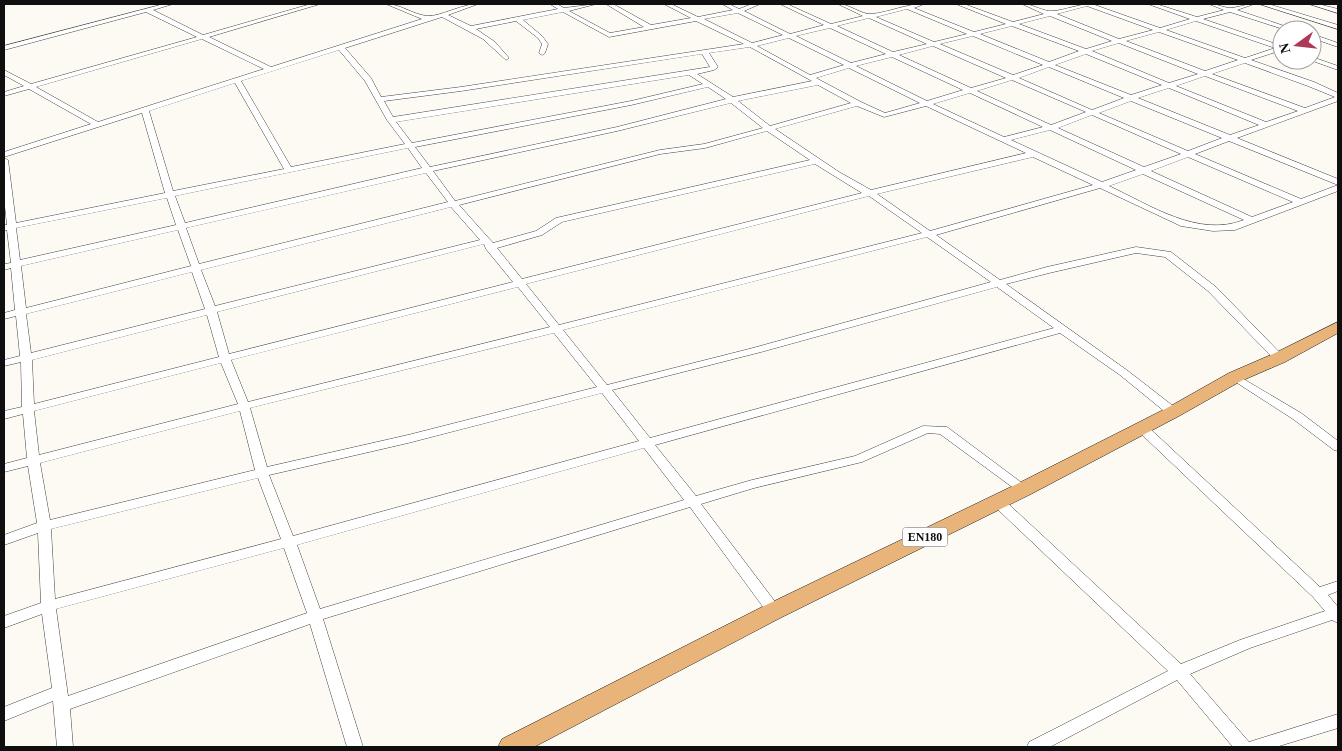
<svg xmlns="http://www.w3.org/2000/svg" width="1342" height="751" font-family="Georgia,serif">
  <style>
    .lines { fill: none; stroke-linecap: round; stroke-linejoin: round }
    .street-casing { stroke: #424242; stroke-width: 1 }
    .primary-casing { stroke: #202020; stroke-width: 1 }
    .street { fill: #fff; fill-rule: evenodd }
    .primary { fill: #e8b479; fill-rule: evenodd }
    .labels { text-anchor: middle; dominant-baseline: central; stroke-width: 5; stroke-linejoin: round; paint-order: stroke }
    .shield { fill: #fff; stroke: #575757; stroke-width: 1 }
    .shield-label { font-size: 12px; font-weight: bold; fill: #0f0f0f }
  </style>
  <rect width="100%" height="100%" fill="#fdf9f3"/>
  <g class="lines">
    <!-- street casing -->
    <g class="street-casing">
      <path id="street" d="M164,4H173L153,10L203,35L311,4H320L209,37L271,67L422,19L386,4C401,4 413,15 428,16C439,17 462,4 478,4L448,15L471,26L558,9L550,4H557L564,8L596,4L569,11L610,33L644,27L606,4H613L651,25L691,18L664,4H671L698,17L733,10L722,4H729L739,9L752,4H760L744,11L790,34L824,25L780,4H787L831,24L863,16L838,4C850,4 861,15 872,14C890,12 906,4 924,4L914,8L974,32L1006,24L956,4H964L1013,22L1044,14L1022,4C1033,4 1043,12 1053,11C1066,10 1078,4 1092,4L1160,28L1190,19L1148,4H1156L1197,17L1224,10L1209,4C1217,4 1222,7 1229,8C1237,8 1246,4 1254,4L1237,10L1296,30H1286L1230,12L1203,19L1282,46V50L1251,60L1314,82L1338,93V101L1237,138L1338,179V185L1229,141L1195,154L1301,199L1338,185V191L1235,230L1213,231L1181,226L1100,188L936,235L1000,280L1047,267L1136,247L1171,252L1216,287L1283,356L1285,358L1283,360H1275L1208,291L1165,257L1136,253L1049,273L1006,284L1128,371L1177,409L1179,412L1177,415H1169L1120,375L1060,333L655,445L696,496L752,480L855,456L923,426L947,427L1030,489L1029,492H1019L940,434L928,433L862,462L754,488L701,504L779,607L781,611L779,615L774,617L769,615L690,507L323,619L363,747H347L310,624L70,709L73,747H57L53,701L4,721V707L52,688L42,614L4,628V616L41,603L38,533L4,545V535L37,523L28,466L4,472V464L27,458L23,414L4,419V411L22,407L21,362L4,366V360L20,356L16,316L4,319V313L15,310L11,268L4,270V264L11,263L7,230L4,231V225H7L4,197V158L8,160L16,223L165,193L142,113L4,157V152L91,124L29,89L4,96V92L24,86L4,75V70L31,84L197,37L146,12L4,50V46ZM1087,6L1153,30L1119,39L1057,14ZM907,9L967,34L934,42L876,17ZM563,12L609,37L696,21L744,44L461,87L381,97L371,78L345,48L442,17L483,39L506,60L509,58L495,42L476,29L516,21L538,38L542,44L539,53L542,55L545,53L548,44L542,36L523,20ZM738,13L783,35L752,43L704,19ZM1050,16L1112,41L1086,49L1019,24ZM869,18L927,44L893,52L837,26ZM1196,21L1275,48L1245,58L1166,30ZM1012,26L1079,51L1049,62L980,34ZM830,28L886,54L851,63L796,36ZM1159,32L1238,60L1205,71L1126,41ZM973,36L1043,65L1013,75L940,44ZM789,38L844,65L810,75L757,46ZM202,39L264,69L98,122L36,87ZM1119,43L1198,74L1169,83L1092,51ZM933,46L1006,78L971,88L899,55ZM750,47L812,81L733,97L697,74L714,70L718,67L709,53ZM339,50L365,81L387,120L405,144L291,167L241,81ZM702,54L710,67L393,117L384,101L461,91ZM1086,54L1162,85L1131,95L1055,65ZM892,57L963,90L927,101L856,66ZM1245,63L1308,86L1335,97L1305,108L1212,74ZM1049,67L1124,98L1092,110L1019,78ZM849,68L920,103L885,113L861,102L816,78ZM689,75L703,84L631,101L412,143L396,122ZM1205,76L1298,111L1266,122L1176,86ZM1012,80L1086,112L1051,125L977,91ZM235,83L284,169L173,191L149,111ZM818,85L851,103L770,126L738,101ZM708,87L726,99L617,127L430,167L415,147L631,105ZM1169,88L1259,125L1230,135L1138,98ZM970,93L1043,127L1004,137L933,104ZM1131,101L1222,138L1188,151L1099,113ZM731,103L763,128L704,144L660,150L455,201L433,171L617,131ZM857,106L884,117L926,106L1026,153L871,190L839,172L775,129ZM1092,115L1181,154L1144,167L1058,128ZM1050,130L1136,170L1102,182L1011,140ZM767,131L810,160L556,218L536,231L493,243L459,205L660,154L705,148ZM408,148L422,168L185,223L175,196ZM1033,157L1093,185L930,231L877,194ZM1188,157L1293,202L1252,217L1151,171ZM815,164L862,193L522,279L497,248L542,235L562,222ZM426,173L448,202L199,264L186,228ZM1143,174L1244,220C1198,238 1150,205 1109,186ZM869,196L922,233L559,325L526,284ZM167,198L176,225L20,260L16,228ZM451,207L480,240L215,306L201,270ZM178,230L191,266L26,308L21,266ZM927,237L991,282L753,348L607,385L563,330ZM484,244L486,249L513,282L229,354L217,312ZM192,272L205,309L31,353L26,314ZM518,287L550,327L248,402L231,360ZM997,287L1054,328L650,438L612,390L761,352ZM207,315L219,357L34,404L32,360ZM554,333L597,387L408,435L267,467L250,408ZM221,363L238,404L39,455L34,411ZM602,393L639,441L293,536L269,475L408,443ZM240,411L255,470L50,520L40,463ZM644,448L684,500L320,609L297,545ZM258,478L281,539L55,599L51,529ZM284,548L307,613L68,696L56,609Z
        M1259,4H1268L1338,25V29Z
        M1309,4H1318L1338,9V13Z
        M1312,34L1338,43V47L1312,38Z
        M1312,57L1338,66V70L1310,60H1312Z
        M1235,374L1301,413L1338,441V451L1334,450L1293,419L1231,379L1229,377L1231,375Z
        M1142,424L1146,425L1320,587L1338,581V591L1328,595L1338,607V623L1332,620L1250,648L1190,674L1249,742L1338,714V728L1276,747H1233L1177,680L1050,747H1027L1029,742L1168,671L993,505L992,502L993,499H1003L1181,664L1240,640L1325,611L1313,597L1138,431L1136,428Z"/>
    </g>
    <!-- primary casing -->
    <g class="primary-casing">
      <path id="primary" d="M1338,322V333L1285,362L1241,381L1179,416L1031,494L782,617L534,747H498L502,739L766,605L1017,484L1167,408L1229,373L1273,354Z"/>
    </g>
    <!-- street -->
    <use href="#street" class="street"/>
    <!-- primary -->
    <use href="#primary" class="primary"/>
  </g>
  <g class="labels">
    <!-- shield labels -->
    <rect class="shield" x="902.5" y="527.5" width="45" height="19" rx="4"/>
    <g class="shield-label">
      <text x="925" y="537">EN180</text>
    </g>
  </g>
  <!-- border -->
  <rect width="1342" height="751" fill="none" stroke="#0f0f0f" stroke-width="10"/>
  <!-- north arrow -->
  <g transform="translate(1297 45) rotate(255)"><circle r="24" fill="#ffffff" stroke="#9f9f9f"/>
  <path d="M0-4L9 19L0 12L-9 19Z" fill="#ae3858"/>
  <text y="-8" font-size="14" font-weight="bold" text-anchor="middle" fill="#0f0f0f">N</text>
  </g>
</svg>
